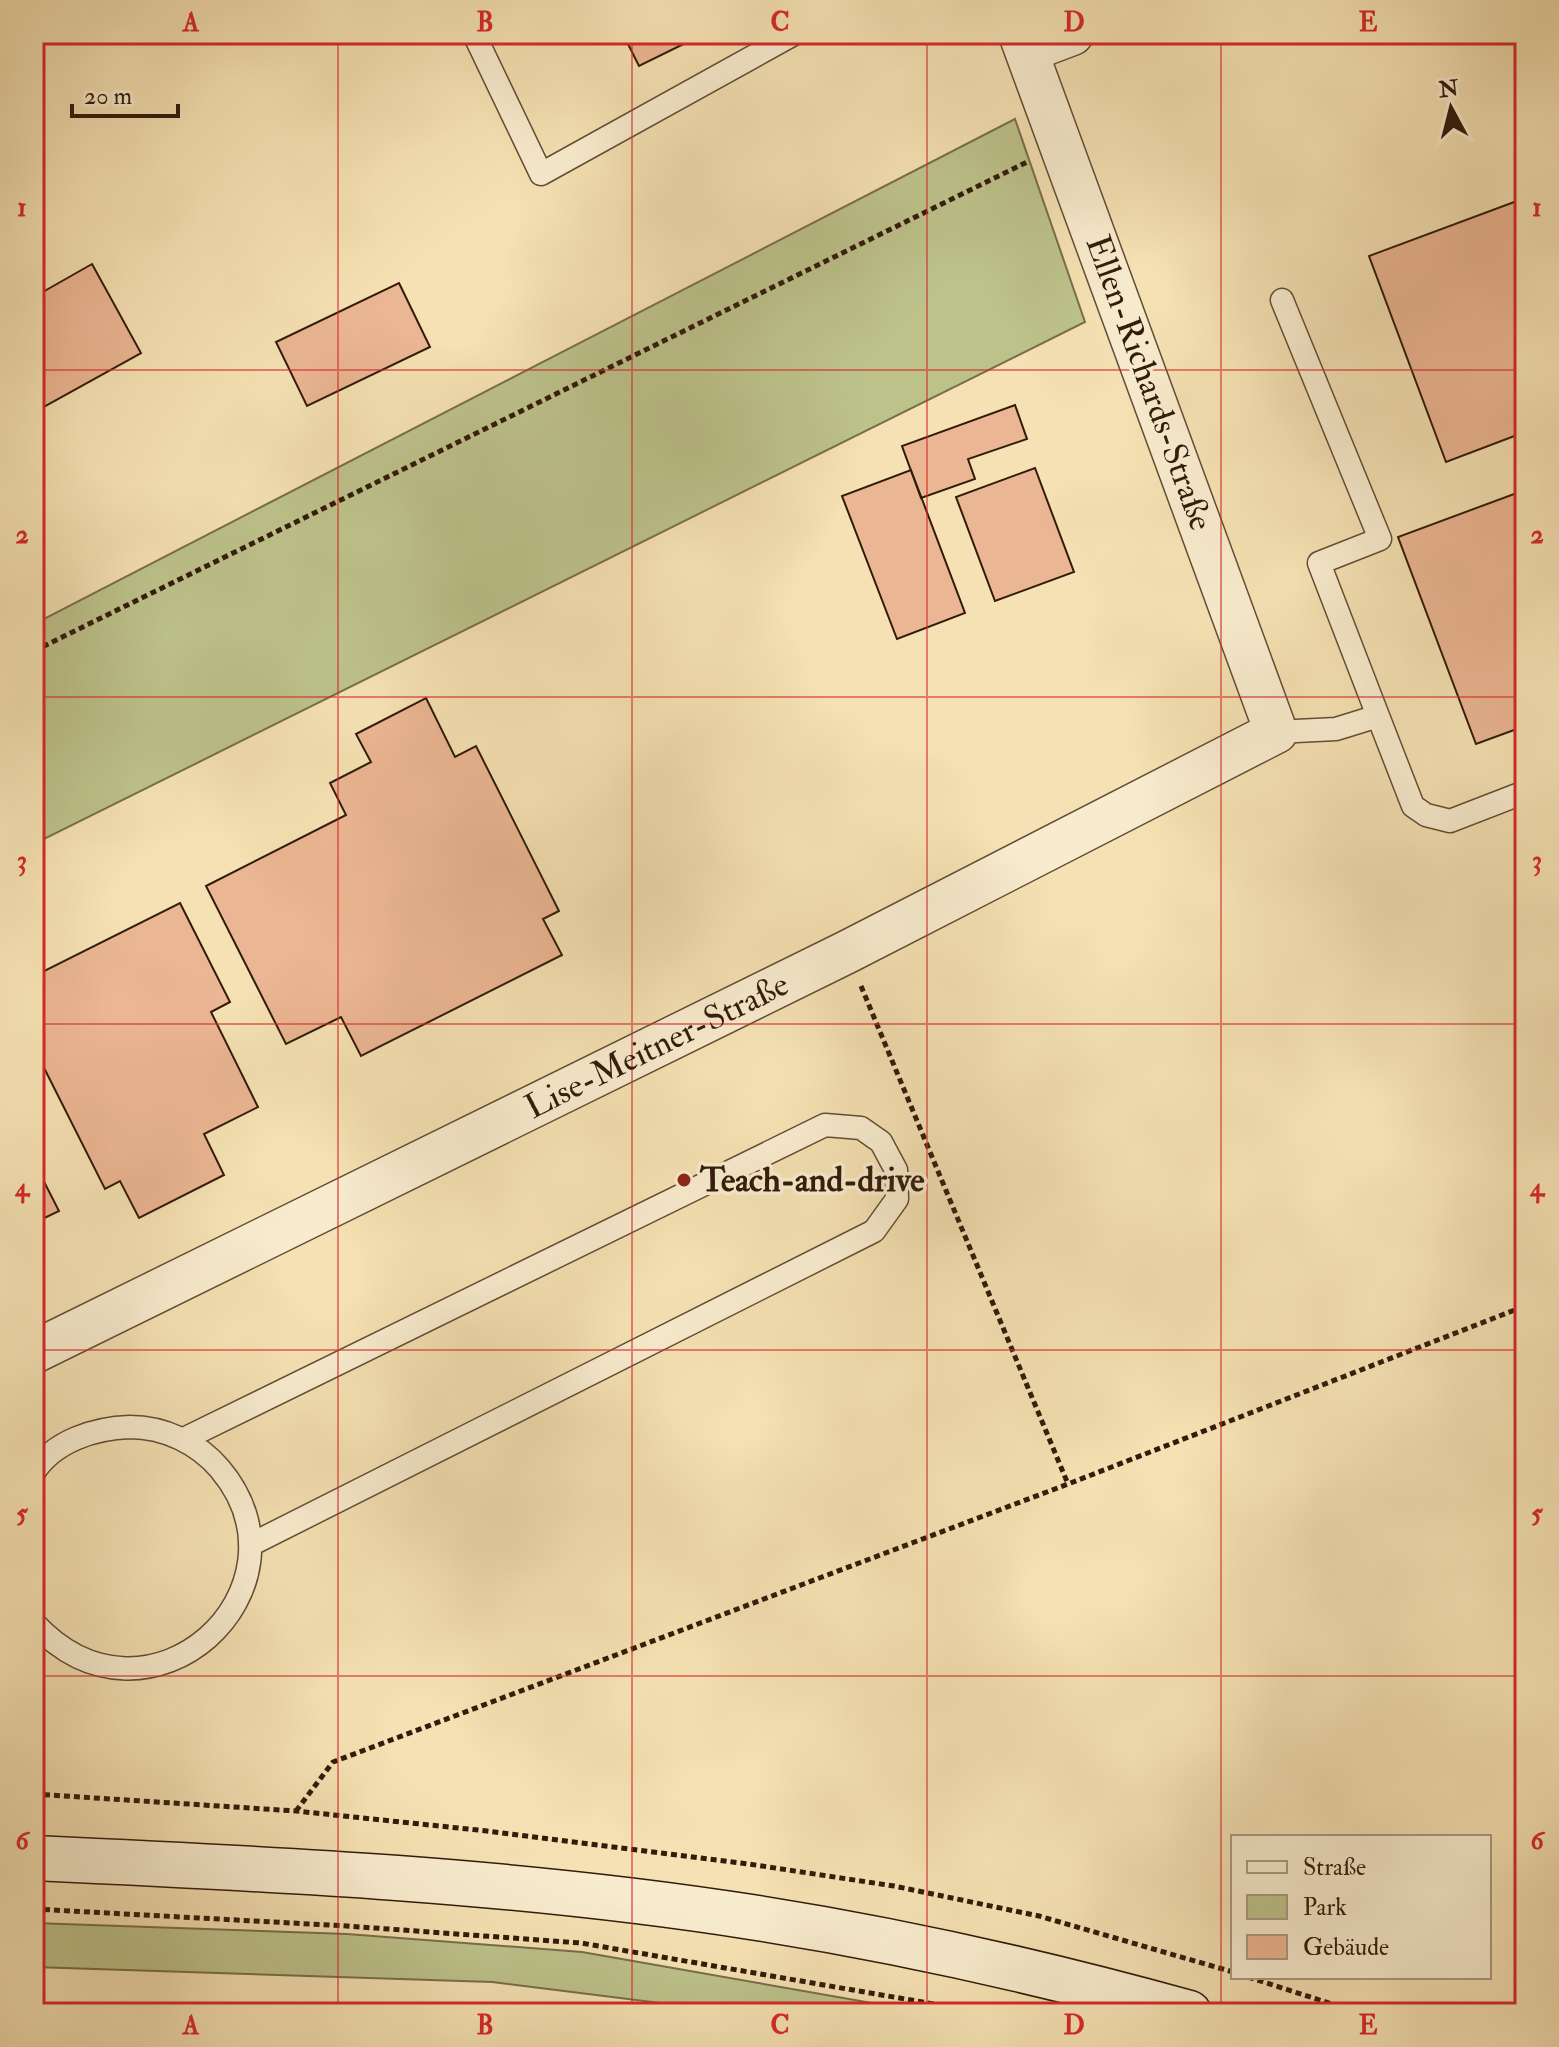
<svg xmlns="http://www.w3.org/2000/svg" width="1559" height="2047" font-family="'IM FELL Double Pica',serif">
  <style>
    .green { fill: #bdc28b; stroke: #786e4b; stroke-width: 2 }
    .building { fill: #ebb693; stroke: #321b0b; stroke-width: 2 }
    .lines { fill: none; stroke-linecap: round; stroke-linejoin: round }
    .service-casing { stroke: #634c35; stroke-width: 25 }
    .minor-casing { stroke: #634c35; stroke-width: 45 }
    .secondary-casing { stroke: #321b0b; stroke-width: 47 }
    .path { stroke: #321b0b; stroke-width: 5; stroke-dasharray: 6 4; stroke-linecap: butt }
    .service { stroke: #f8ecce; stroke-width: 22 }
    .minor { stroke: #f8ecce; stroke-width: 42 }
    .secondary { stroke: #f8ecce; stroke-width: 44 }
    .grid { fill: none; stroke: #d62828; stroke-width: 2; stroke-opacity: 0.55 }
    .poi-dot { fill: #8f2418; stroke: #f8ecce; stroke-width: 3 }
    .labels { text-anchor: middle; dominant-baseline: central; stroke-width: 7; stroke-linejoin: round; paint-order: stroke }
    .street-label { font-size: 34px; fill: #321b0b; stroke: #f8ecce }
    .poi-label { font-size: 34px; font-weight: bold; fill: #321b0b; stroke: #f8ecce; text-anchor: start }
    .neatline { fill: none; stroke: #d62828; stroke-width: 3 }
    .grid-label { font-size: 26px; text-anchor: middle; font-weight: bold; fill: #d62828 }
  </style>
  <rect width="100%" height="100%" fill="#f5e1b3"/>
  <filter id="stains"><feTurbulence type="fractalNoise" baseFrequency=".0025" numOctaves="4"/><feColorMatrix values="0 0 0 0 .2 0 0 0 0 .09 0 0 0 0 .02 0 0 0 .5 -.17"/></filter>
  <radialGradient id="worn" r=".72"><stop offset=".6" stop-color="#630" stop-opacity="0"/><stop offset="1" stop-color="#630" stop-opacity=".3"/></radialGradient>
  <!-- green -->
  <path class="green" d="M1015,119L1085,322L34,844V624Z
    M34,1923L347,1934L582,1952L929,2013H740L492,1982L34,1967Z"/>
  <!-- building -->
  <path class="building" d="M623,34H704L639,66Z
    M1525,198V432L1446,462L1369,256Z
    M92,264L141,353L38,410L34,402V297Z
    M399,283L430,347L307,406L276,342Z
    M1015,405L1027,439L968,459L975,479L921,498L902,446Z
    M1035,468L1074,572L995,601L956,497Z
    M911,470L965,613L897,639L842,496Z
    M1525,490V726L1476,744L1398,537Z
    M426,698L455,757L476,746L559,911L543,919L562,955L361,1056L341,1017L286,1044L206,886L346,815L330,783L371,762L356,734Z
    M180,903L230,1002L211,1012L258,1107L204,1134L224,1175L139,1218L120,1181L105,1189L34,1048V976Z
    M34,1162L59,1211L34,1223Z
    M301,2008H334V2013H301Z"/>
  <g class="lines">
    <!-- service casing -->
    <g class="service-casing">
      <path id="service" d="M474,34L541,174L794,34
        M1282,300L1380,539L1319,563L1378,716
        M1276,732L1336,729L1378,716L1413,806L1426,815L1450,821L1525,792
        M184,1439L825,1125L861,1128L881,1142L896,1170L897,1199L874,1231L250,1545
        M34,1472C54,1441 95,1428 130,1427C164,1427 198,1443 220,1469C320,1588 149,1748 34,1623"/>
    </g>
    <!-- minor casing -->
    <g class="minor-casing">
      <g id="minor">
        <path d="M1027,51L1072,34"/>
        <path id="s1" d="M34,1352L847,952L1276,732L1020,34"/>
      </g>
    </g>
    <!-- secondary casing -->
    <g class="secondary-casing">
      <path id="secondary" d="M34,1858C274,1869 514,1880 751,1917C899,1940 1045,1973 1189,2013"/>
    </g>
    <!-- path -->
    <path class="path" d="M34,651L1027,162
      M861,986L1068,1484
      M34,1794L296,1811L487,1831L749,1864L894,1886L1039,1916L1233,1972
      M296,1811L333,1762L1068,1484L1525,1306
      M34,1909L347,1926L581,1943L986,2013
      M1248,1977L1360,2013"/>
    <!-- service -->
    <use href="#service" class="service"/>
    <!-- minor -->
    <use href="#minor" class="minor"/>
    <!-- secondary -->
    <use href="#secondary" class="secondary"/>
  </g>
  <!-- grid -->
  <path class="grid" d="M338,34V2013M632,34V2013M927,34V2013M1221,34V2013M34,370H1525M34,697H1525M34,1024H1525M34,1350H1525M34,1676H1525"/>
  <!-- markers -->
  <circle class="poi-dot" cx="684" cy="1180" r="8"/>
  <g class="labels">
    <!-- street labels -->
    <g class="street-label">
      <text transform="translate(1149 383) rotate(70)">Ellen-Richards-Straße</text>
      <text stroke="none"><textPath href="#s1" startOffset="694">Lise-Meitner-Straße</textPath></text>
    </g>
    <!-- poi labels -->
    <g class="poi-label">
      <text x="700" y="1180">Teach-and-drive</text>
    </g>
  </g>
  <!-- margin -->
  <rect width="1559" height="2047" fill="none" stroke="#f5e1b3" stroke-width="88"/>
  <!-- legend -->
  <rect x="1231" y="1835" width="260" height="144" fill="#f8ecce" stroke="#a99880" stroke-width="2"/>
  <rect x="1247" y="1861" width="40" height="12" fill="#f8ecce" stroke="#a99880" stroke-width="2"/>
  <text x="1303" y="1875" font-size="24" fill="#321b0b">Straße</text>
  <rect x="1247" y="1895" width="40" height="24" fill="#bdc28b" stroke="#a99880" stroke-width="2"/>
  <text x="1303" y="1915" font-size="24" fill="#321b0b">Park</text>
  <rect x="1247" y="1935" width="40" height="24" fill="#ebb693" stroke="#a99880" stroke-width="2"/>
  <text x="1303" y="1955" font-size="24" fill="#321b0b">Gebäude</text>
  <!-- north arrow -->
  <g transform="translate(1451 108) rotate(353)" stroke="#f8ecce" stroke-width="6" paint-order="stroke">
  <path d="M0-6L14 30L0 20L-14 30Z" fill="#321b0b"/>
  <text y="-12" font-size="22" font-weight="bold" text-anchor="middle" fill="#321b0b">N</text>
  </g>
  <!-- scale -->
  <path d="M72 104v12h106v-12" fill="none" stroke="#321b0b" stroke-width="4"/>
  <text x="84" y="104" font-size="24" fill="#321b0b" stroke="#f8ecce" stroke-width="6" paint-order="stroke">20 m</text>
  <rect x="44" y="44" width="1471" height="1959" class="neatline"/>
  <g class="grid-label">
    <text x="191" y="31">A</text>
    <text x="485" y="31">B</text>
    <text x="780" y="31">C</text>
    <text x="1074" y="31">D</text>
    <text x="1368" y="31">E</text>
    <text x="22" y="216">1</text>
    <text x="1537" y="216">1</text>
    <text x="22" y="543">2</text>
    <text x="1537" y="543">2</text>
    <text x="22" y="869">3</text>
    <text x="1537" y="869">3</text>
    <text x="22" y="1196">4</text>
    <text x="1537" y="1196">4</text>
    <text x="22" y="1522">5</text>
    <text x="1537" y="1522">5</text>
    <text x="22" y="1849">6</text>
    <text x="1537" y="1849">6</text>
    <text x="191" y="2034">A</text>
    <text x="485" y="2034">B</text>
    <text x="780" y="2034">C</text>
    <text x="1074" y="2034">D</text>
    <text x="1368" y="2034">E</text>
  </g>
  <rect width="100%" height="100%" filter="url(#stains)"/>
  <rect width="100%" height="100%" fill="url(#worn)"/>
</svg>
